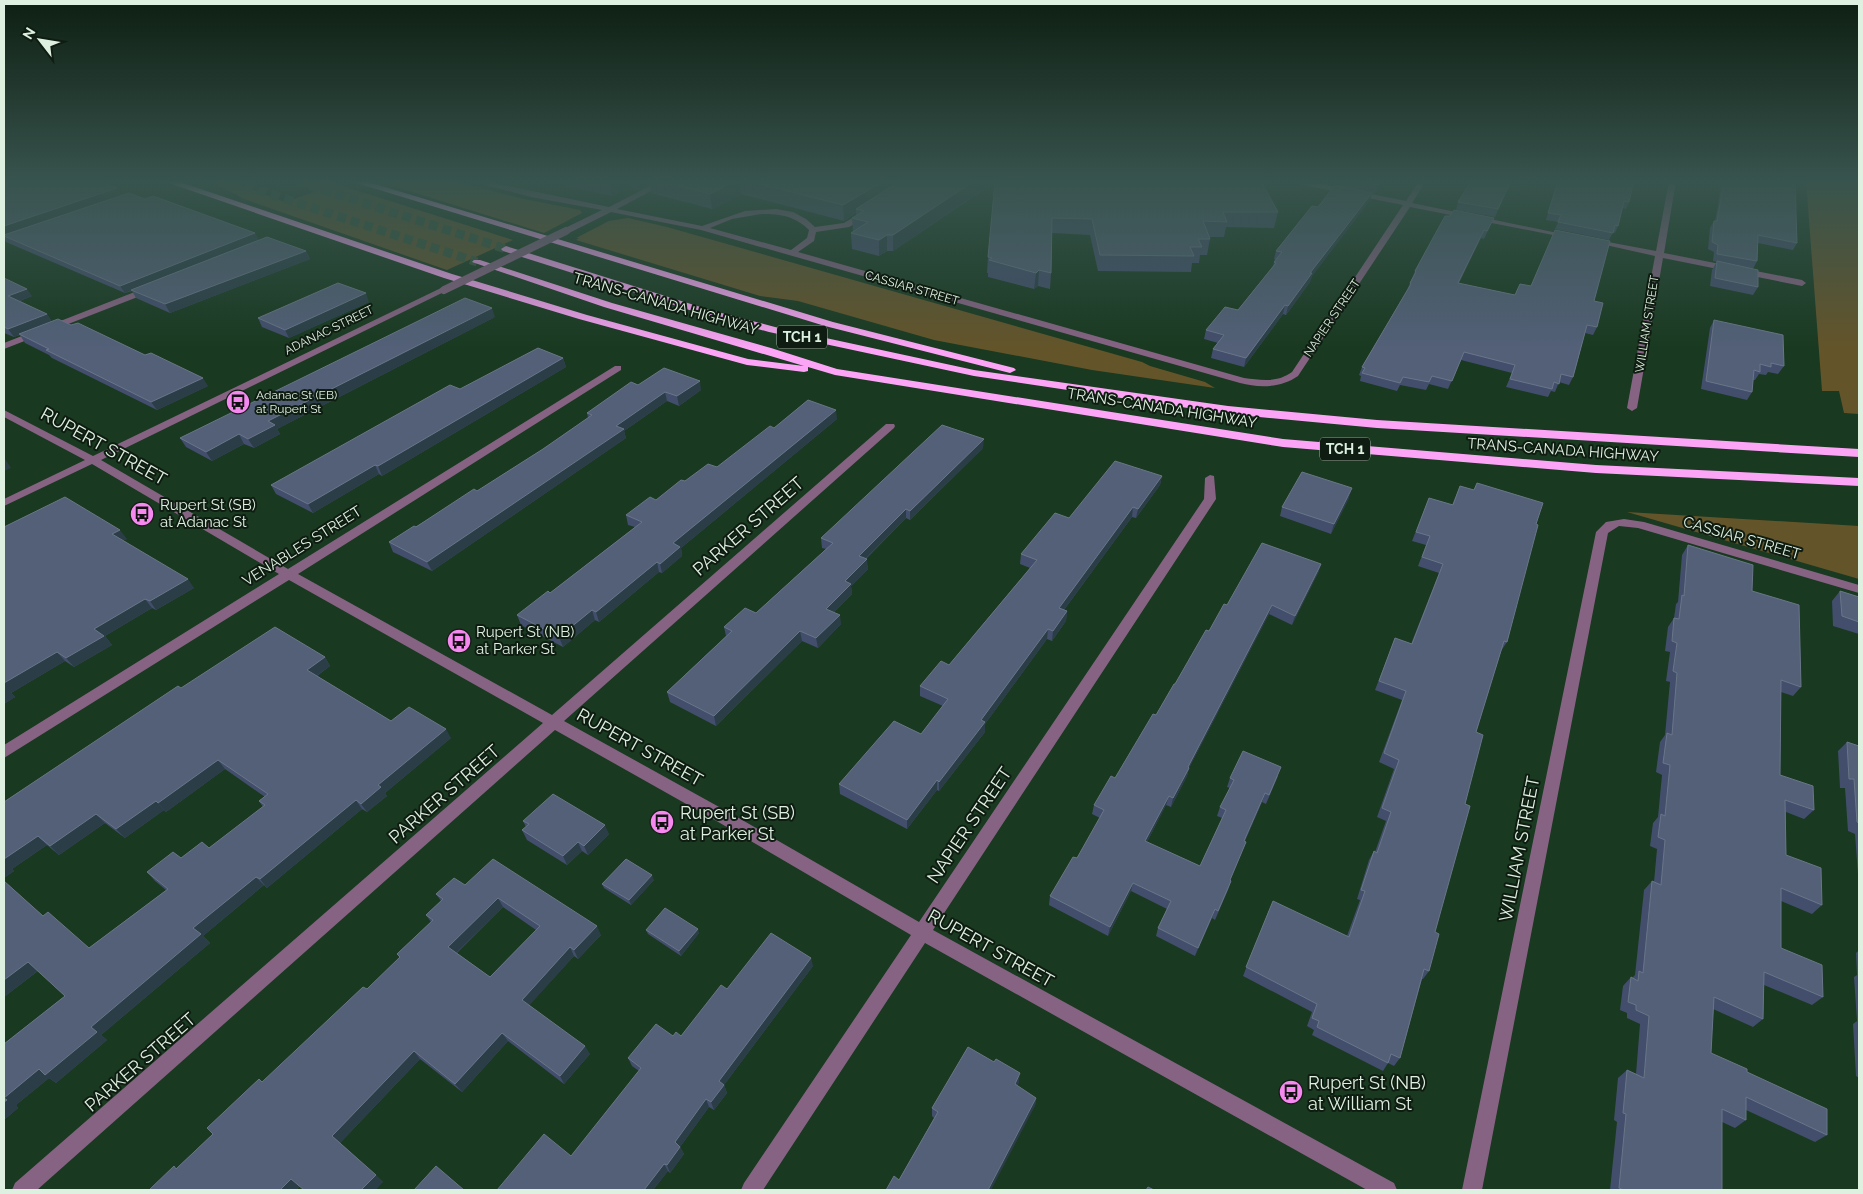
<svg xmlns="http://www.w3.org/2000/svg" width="1863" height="1194" font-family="Raleway,sans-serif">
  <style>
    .green { fill: #64542a }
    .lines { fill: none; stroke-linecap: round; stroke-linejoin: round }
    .motorway-tunnel { stroke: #37553d; stroke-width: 9; stroke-dasharray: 9 5; stroke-linecap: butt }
    .minor { fill: #866383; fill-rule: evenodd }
    .motorway { fill: #fca5f6; fill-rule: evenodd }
    .minor-bridge { stroke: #866383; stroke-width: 8 }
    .wall { fill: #434e6c; fill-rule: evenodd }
    .shaded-wall { fill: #2b3e48 }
    .building { fill: #536078; stroke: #697688; fill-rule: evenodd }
    .labels { text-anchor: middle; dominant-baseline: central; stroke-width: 4; stroke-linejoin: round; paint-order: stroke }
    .far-street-label { font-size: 12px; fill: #def1e0; stroke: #0f1c11 }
    .far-poi-label { font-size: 12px; fill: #def1e0; stroke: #0f1c11; text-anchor: start }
    .shield { fill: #0f1c11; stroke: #a0b1a2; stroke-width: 1 }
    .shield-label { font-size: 14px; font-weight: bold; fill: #def1e0 }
    .street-label { font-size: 15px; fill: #def1e0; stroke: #0f1c11 }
    .poi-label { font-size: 15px; fill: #def1e0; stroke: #0f1c11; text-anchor: start }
    .near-street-label { font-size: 18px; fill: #def1e0; stroke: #0f1c11 }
    .near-poi-label { font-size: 18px; fill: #def1e0; stroke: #0f1c11; text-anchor: start }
  </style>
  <rect width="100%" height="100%" fill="#193920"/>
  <!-- green -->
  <path class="green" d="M210,181H228L285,202L317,191L293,181H327L513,240L447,270L244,199Z
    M377,181H453L524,199L580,210L582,213L544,233Z
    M1806,181H1859V414L1844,413L1839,391H1822Z
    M628,218L667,227L1142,362L1150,366L1205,382L1215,388L1092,370L934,340L798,301L760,296L576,240L579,238H576L609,221Z
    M1627,512L1859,526V579Z"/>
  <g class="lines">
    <!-- motorway-tunnel -->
    <path class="motorway-tunnel" d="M231,181L477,262
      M296,181L506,249"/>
    <!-- minor -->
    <path class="minor" d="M471,181H484L609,207L660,181H670L617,209L702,226L745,211L776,209L793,212L806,219L815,227L844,223L864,211H870V215L849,227L816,232L814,241L798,252L1244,378C1261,380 1277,383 1292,372L1403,205L1298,184L1295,181H1306L1406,201L1419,181H1426L1412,203L1572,236L1568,238L1410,207L1298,376C1281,388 1259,388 1240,383L701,230L611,212L569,233H563V229L602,210L531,197ZM761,214C781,214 795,216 809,230L807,238L791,250L710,228L732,219Z
      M1669,181H1676L1664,253L1802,280L1806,283L1802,286L1663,258L1637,408L1632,411L1627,408L1655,256L1588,241L1592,239L1656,251Z
      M150,286L154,289L153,291L4,349V343Z
      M441,288L448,290L101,460L288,569L615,366H621V370L298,574L552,715L886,424H894L895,426L894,428L564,721L730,813L919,922L1204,499L1205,478L1210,475L1214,476L1216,499L933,930L1394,1183L1397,1190H1367L925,943L763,1190H741L744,1183L911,935L720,823L555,730L37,1190H12L15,1183L543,723L289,580L4,758V745L279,574L92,464L4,506V499L85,460L4,417V410L93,456Z
      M1624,519L1644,522L1859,585V593L1638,528L1619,526L1608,533L1482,1190H1462L1596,532L1606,522Z"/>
    <!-- motorway -->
    <path class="motorway" d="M163,181H177L452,274L587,315L748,359L804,366L604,307L472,262L474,260H480L612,303L771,348L837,369L1283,439L1596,465L1859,478V486L1596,473L1283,447L835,375L808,367V371L804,372L747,365L579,319L444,278Z
      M350,181H365L833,322L1014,368L1016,370L1010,373L825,326Z
      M506,246L710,310L775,327L974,370L1228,406L1377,420L1859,449V457L1377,428L1228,414L974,376L769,332L702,314L503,251L501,249Z"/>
    <!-- minor-bridge -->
    <path class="minor-bridge" d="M444,290L566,231"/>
  </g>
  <!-- wall -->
  <path class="wall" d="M4,181L117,188L121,196L145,199L255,233L258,240L306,251L310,259L170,313L136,298L132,291L125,293L6,242L4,238Z
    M551,181H1265L1264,187L1278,212L1274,228L1226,227L1224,237H1209L1210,239L1207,255H1200L1199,263H1192L1191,272L1098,271L1090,235L1052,233L1051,273L1050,289L1038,286L1034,289L988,277V273H987L988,257L995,182L893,251H887L879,256L852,249L851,233L853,231L852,218L856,216V213L844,221L741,194L712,209L651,193L650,184L639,190L630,187L612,196L572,187Z
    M1340,181H1384L1375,193L1339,186Z
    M1471,181H1511L1495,217L1456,210L1458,202Z
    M1558,181L1629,202L1626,209L1623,208L1618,226L1615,233L1613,232L1609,240L1555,229L1558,222L1546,220Z
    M1721,181H1795L1797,243L1793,250L1758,243L1757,261L1753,269L1713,261L1714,252L1708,249L1710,228L1714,221H1715L1718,206Z
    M1372,193L1370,200L1312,276L1310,282L1286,315L1283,314L1244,367L1211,358L1213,349L1218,343L1204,339L1206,330L1238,310L1273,266L1274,262L1276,260L1274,259L1276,251L1318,207Z
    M1494,218L1484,239L1481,238L1459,283L1515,295L1594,301L1597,327L1593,335L1585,333L1573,377L1569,385L1559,382L1555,392L1551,391L1548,397L1506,387L1512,373L1461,360L1448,389L1429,384L1426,390L1400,385L1397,391L1360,381L1361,376L1359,375L1362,367L1407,290L1415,271Z
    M1717,261L1758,287L1753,295L1710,286L1712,270Z
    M4,278L32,296L20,301L47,314L52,322L208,386L157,410L52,358L49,355L25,343L20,335L14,337L4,333Z
    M369,302L289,338L262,327L258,318Z
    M495,317L277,429L280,434L254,448L244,444L212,461L186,447L180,438Z
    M1714,320L1784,366L1778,374L1768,372L1766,375L1759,374L1755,380H1753L1752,392L1747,400L1701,389L1710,328Z
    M563,358L566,367L382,476L379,474L313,513L276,494L271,485L460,389Z
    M638,385L701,390L679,406L667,401L624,431L626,438L432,571L393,552L389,542L477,491L543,449L588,418L587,413Z
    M837,419L681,548L682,556L662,573L659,572L599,622L595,620L563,647L521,625L517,615L550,593L635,527L628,525L626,515L656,500L685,481L717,467L774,428Z
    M983,448L910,520L906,518L866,559L868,569L851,586L852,594L834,612L841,624L818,648L802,641L716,726L670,702L667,692L726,636L724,627L756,613L826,549L822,548L821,538Z
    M1162,476L1160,485L1136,518L1132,517L1064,610L1067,611L1066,621L1052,641L1047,639L985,724V732L939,791L937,790L907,829L840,794L839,784L921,734L943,706L920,696V686L949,665L1030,568L1020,564L1021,554L1069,518Z
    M1477,483L1536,524L1507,642L1501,651L1476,732L1465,804L1435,932L1429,971L1423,979H1422L1400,1058L1394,1066L1388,1063L1383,1071L1312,1035L1314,1030L1307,1026L1312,1012L1243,976L1269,910L1347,936L1360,900L1357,899L1369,860L1374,851L1375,852L1386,821L1377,817L1394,769L1379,762L1402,700L1375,690L1395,638L1411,644L1439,573L1418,566L1426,545L1412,541L1429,498L1452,505L1460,486L1474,490Z
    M1349,498L1331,534L1280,516L1282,507Z
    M4,527L127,539L123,540L194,588L156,610L152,608L105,636L112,645L74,667L65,661L11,693L15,697L4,704Z
    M1688,545L1752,591L1801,687L1793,696L1781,692L1780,775L1814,810L1804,819L1786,812V855L1822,905L1812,914L1781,901V948L1823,997L1812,1005L1764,985L1763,1019L1753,1027L1713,1009L1711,1053L1747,1072L1827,1135L1815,1142L1746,1110V1120L1735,1128L1722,1122V1190H1610L1617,1122L1614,1120L1618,1078L1627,1070L1636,1074L1640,1024L1627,1018V1013L1620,1010L1623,986L1631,977L1632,978L1635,975L1644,890L1652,881L1654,882L1657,849L1650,846L1653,823L1658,817L1662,775L1656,772L1660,742L1665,735L1670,682L1666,681L1670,652L1665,651L1668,627L1674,618L1676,604L1678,602L1682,555Z
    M1321,564L1318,573L1292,625L1269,614L1189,768L1187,776L1171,807L1166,805L1147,842L1200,866L1222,818L1217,816L1220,807L1230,788L1227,787L1230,778L1278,776L1266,804L1262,802L1245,841L1246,842L1230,880L1231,881L1228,890L1215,920L1212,918L1195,956L1156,936L1158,928L1167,909L1131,891L1108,936L1049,905L1050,896L1077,858L1100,818L1092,814L1094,805L1115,778L1156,715L1209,631L1227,605Z
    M1840,591L1859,597V634L1833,626L1832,601Z
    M325,657L330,666L317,676L391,721L451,738L385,793L387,796L367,812L362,809L267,888L264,885L203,936L210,943L101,1035L107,1040L56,1083L49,1078L16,1105L18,1108L4,1120V1044L65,996L38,971L4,997V881L43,916L89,948L166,890L155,881L147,872L209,848L263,807L259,801L265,797L225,769L166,812L164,810L125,838L105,823L59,855L47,845L12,869L14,871L4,878V802L181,688Z
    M1847,742L1859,746V888L1855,834L1848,831L1845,788H1840L1838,751Z
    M523,821L609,834L588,855L582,851L567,865L527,840L522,830L526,827Z
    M654,880L631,905L604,888L602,884Z
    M465,885L601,935L578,959L574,956L529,1005L590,1054L564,1084L508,1041L462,1092L420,1059L340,1143L383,1182L300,1186L296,1190H149L177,1168L213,1134L262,1082L367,989L400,958L397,954L431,922L426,915L441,901L436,894ZM503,907L536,930L490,977L457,953Z
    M646,930L699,933L681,956L648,934Z
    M1859,950V1078L1856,1076L1853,1024L1857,1021L1854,977L1857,975L1856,953Z
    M813,966L724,1085L727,1093L714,1110L709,1107L680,1147L684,1154L670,1173L668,1171L653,1190H497L571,1156L639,1071L632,1066L628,1058L673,1036H681L727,989Z
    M1019,1082L1017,1086L1036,1098L1035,1106L899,1180L934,1118L932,1116V1108Z"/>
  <!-- shaded-wall -->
  <path class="shaded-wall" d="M609,181H629L630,187L612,196Z
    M637,181H649L650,184L639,190Z
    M735,181H740L741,194L712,209L710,194Z
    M884,181H910L856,209V213L844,221L843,205Z
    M974,181H995L893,251V235Z
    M1381,181H1384L1375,193L1378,185Z
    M117,188L121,196L4,235V226Z
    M1372,193L1370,200L1312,276L1310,282L1286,315L1288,306L1310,273Z
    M1484,230L1481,238L1455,290L1458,283Z
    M255,233L259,240L125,293L120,286Z
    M887,235V251L879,256V240Z
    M306,251L310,259L170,313L165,304Z
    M1039,270L1038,286L1034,289L1036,273Z
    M27,289L32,296L14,303L8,296Z
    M366,293L369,302L289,338L285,330Z
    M1285,305L1283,314L1244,367L1246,358Z
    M492,308L495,317L277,429L280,434L254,448L248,439L268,421Z
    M47,314L52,322L14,337L8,329Z
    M563,358L566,367L382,476L378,466Z
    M203,378L208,386L157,410L151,402Z
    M700,381L701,390L679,406L677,396Z
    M665,392L667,401L624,431L626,438L432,571L427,562L616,426Z
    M836,410L837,419L681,548L682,556L662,573L660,564L673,543Z
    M239,434L244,444L212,461L206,452Z
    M984,439L983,448L910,520V511Z
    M5,459L11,468L4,471V460Z
    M375,465L379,474L313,513L308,504Z
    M1162,476L1160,485L1136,518L1138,509Z
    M1352,488L1349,498L1331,534L1334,524Z
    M1133,507L1132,517L1058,618L1059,608Z
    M906,509V518L859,565V556Z
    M120,530L127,539L118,543L112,534Z
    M867,559L868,569L851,586L852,594L827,619L826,609L845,581Z
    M657,562L659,572L599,622L596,612Z
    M1321,564L1318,573L1292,625L1295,616Z
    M188,579L194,588L156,610L150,601Z
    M145,599L152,608L105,636L112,645L74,667L66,658L94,629Z
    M1272,605L1269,614L1189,768L1187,776L1171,807L1173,798L1188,767Z
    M592,610L595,620L563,647L559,637Z
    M1067,611L1066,621L1052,641L1053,631Z
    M840,615L841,624L818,648L816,638Z
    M1048,629L1047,639L985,724V732L939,791V782L981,720Z
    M800,631L802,641L716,726L714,716Z
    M57,652L65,661L11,693L15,697L4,704V683Z
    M325,657L330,666L312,679L307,670Z
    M446,729L451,738L385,793L387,796L367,812L361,804L378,785Z
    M218,760L225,769L166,812L158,803Z
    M937,780V790L907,829V820Z
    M1265,793L1262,802L1241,850L1244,841Z
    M1169,796L1166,805L1143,850L1145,841Z
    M356,800L362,809L267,888L260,879Z
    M156,801L164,810L125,838L116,829Z
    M96,814L105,823L59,855L50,846Z
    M605,825L609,834L588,855L584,846Z
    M38,836L47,845L12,869L14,871L4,878V859Z
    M578,842L582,851L567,865L563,856Z
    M652,875L654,880L631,905L629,900Z
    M256,877L264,885L203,936L210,943L101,1035L107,1040L56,1083L49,1078L16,1105L18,1108L4,1120V1098L91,1027L193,928Z
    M1133,883L1131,891L1108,936L1110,927Z
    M498,898L503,907L454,955L448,947Z
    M1215,909L1212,918L1195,956L1198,948Z
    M597,926L601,935L578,959L574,950Z
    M698,929L699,933L681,956L679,951Z
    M570,947L574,956L527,1008L522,1000Z
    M811,958L813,966L724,1085L727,1093L714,1110L711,1102L719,1081Z
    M28,962L39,970L4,997V980Z
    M502,1033L508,1041L462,1092L455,1084Z
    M585,1046L590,1054L564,1084L560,1076Z
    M414,1051L420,1059L340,1143L332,1136Z
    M1020,1073L1019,1082L1014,1092L1015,1084Z
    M1036,1098L1035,1106L991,1190H988Z
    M706,1099L709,1107L680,1147L684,1154L670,1173L667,1165L675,1142Z
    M664,1164L668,1171L653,1190H644Z
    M376,1175L383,1182L376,1190H361Z
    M291,1179L300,1186L296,1190H280Z"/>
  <!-- building -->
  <path class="building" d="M4,181H98L117,188L4,226Z
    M661,181H735L710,194Z
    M748,181H884L843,205Z
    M900,181H974L893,235H887L879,240L851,233L868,222L852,218L864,211L856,209Z
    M995,181H1261L1278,212H1223L1227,222L1203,221L1210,239H1198L1202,247H1190L1194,256L1100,255L1092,219L1052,218L1051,273L1039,270L1036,273L989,260L992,258L988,257Z
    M1358,181H1381L1378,185Z
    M1471,181H1511L1498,209L1458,202Z
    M1558,181H1634L1629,202L1624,201L1618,226L1615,225L1613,233L1558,222L1561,215L1548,213Z
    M1724,181H1795L1797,243L1758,235L1757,261L1717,254L1718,245L1712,242L1714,221H1717L1721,199Z
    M1335,185L1372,193L1310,273H1312L1288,306L1285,305L1246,358L1213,349L1224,335L1206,330L1225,307L1238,310L1276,263L1274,262L1282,252L1276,251L1312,206L1318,207Z
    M129,193L145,199L153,196L255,233L120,286L4,236V235Z
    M1454,210L1494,218L1487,231L1484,230L1458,283L1515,295L1520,284L1531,286L1555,230L1610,241L1594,301L1603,303L1597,327L1587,325L1573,377L1561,374L1559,384L1554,382L1552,389L1510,379L1515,365L1464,352L1452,381L1432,376L1429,382L1403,377L1400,383L1362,373L1365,368L1362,367L1411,284L1410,283L1416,272L1415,271L1445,216H1450Z
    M267,237L306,251L165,304L131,290Z
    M1717,261L1758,270V287L1715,278Z
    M4,278L27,289L8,296L47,314L8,329L4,327Z
    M338,283L366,293L285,330L258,318Z
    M465,298L492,308L268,421L275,425L248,439L239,434L206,452L180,438Z
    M58,319L71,325L78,323L145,355L151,353L203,378L151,402L46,350L49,349L19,334Z
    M1714,320L1783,335L1784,366L1771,363V367L1760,364V372L1754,370L1752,392L1706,381Z
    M538,348L563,358L378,466L375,465L308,504L271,485L450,385L460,389Z
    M664,368L700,381L677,396L665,392L616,426L624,429L427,562L389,542L414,526L416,527L474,489L477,491L543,449L592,415L587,413L631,382L638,385Z
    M808,400L836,410L673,543L680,547L660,564L657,562L596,612L592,610L559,637L517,615L548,591L550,593L642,522L626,515L650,497L656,500L681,480L685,481L708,464L717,467L770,426L774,428Z
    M942,425L984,439L910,511L906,509L859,556L867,559L845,581L851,584L826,609L840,615L816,638L800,631L714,716L667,692L732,631L724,627L745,608L756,613L833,543L821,538Z
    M1115,461L1162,476L1138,509L1133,507L1059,608L1067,611L1053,631L1048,629L981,720L985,722L939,782L937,780L907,820L839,784L894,721L921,734L948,699L920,686L941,661L949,665L1037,560L1021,554L1055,513L1069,518Z
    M1302,472L1352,488L1334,524L1282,507Z
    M1477,483L1543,503L1536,524L1538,525L1507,642L1504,641L1476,732L1483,735L1465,804L1470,806L1435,932L1439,934L1429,971L1424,969L1400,1058L1391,1054L1388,1063L1317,1027L1319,1021L1312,1018L1317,1004L1246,967L1273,901L1349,937L1365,891L1361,890L1374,851L1377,853L1391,812L1382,808L1399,760L1384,753L1406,691L1379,681L1395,638L1412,644L1443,564L1422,557L1430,536L1416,532L1429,498L1453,505L1460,486L1474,490Z
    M65,497L120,530L112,534L188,579L150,601L145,599L94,629L104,636L66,658L57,652L4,683V527Z
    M1262,543L1321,564L1295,616L1272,605L1188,767L1189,768L1173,798L1169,796L1145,841L1200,866L1226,810L1220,807L1234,780L1230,778L1243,751L1281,767L1269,795L1265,793L1244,841L1246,842L1230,880L1231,881L1218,911L1215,909L1198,948L1158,928L1171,901L1133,883L1110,927L1050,896L1073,857L1077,858L1104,810L1094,805L1111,776L1115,778L1153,714L1156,715L1174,684H1175L1206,630L1209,631L1224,604L1227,605Z
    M1688,545L1753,565L1752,591L1799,605L1801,687L1781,680L1780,775L1813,786L1814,810L1785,800L1786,855L1821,868L1822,905L1781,888V948L1822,965L1823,997L1764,972L1763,1019L1714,997L1711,1053L1747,1069V1072L1827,1109V1135L1746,1097V1120L1722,1109V1190H1624L1619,1188L1626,1114L1623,1113L1627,1070L1644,1078L1649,1016L1636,1010V1005L1628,1002L1631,977L1638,981L1639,971L1643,973L1652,881L1661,885L1665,840L1658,837L1661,814L1665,816L1670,765L1663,763L1667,733L1672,735L1677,673L1673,671L1677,643L1672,641L1674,618L1679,619L1682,595L1684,596Z
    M1840,591L1859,597V622L1842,616Z
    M275,627L325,657L307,670L391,721L409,707L446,729L378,785L381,787L361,804L356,800L260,879L256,877L193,928L201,934L91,1027L97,1032L45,1075L39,1069L4,1098L7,1100L4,1102V1044L65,996L28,962L4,980V881L43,916L48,912L89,948L168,889L147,872L173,852L181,858L202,842L209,848L265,805L259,801L268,794L218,760L158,803L156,801L116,829L96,814L50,846L38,836L4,859V802L178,686L181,688Z
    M1847,742L1859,746V823L1857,822L1854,779H1849Z
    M553,794L605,825L584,846L578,842L563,856L522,830L529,824L523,821Z
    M493,859L597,926L574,950L570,947L522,1000L585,1046L560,1076L502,1033L455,1084L414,1051L332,1136L376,1175L361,1190H304L291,1179L280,1190H149L174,1166L176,1169L213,1134L207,1128L259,1079L262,1082L363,987L367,989L400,957L397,954L433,920L426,915L443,899L436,894L454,878L465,885ZM498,898L540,926L490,977L448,947Z
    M626,859L652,875L629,900L602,884Z
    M665,908L698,929L679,951L646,930Z
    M771,933L811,958L719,1081L724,1085L711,1102L706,1099L675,1142L680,1147L667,1165L664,1164L644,1190H497L544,1134L571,1156L641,1068L628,1058L656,1024L673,1036L676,1032L681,1036L721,985L727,989Z
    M968,1047L994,1062L996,1059L1020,1073L1015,1084L1036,1098L988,1190H886L894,1176L899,1180L938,1112L932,1108Z
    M436,1166L464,1190H414Z
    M1148,1187L1154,1190H1146Z"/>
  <!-- sky -->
  <linearGradient id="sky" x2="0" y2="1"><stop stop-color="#0e1f12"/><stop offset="0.52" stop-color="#38544e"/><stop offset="1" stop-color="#38544e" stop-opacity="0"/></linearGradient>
  <rect width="1863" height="349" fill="url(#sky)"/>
  <!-- icons -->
  <defs>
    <g id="bus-disc" transform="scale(1.25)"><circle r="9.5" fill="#f589ef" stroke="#0f1c11"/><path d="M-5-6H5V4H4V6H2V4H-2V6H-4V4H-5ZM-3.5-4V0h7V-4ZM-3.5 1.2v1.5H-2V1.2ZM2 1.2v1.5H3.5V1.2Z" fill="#111"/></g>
  </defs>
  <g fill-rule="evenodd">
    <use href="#bus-disc" x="238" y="402"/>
    <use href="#bus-disc" x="142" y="514"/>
    <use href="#bus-disc" x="459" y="641"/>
    <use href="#bus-disc" x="662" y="822"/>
    <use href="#bus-disc" x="1291" y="1092"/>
  </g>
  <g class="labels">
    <!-- far-street labels -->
    <g class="far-street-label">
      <text transform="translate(912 288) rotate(16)">CASSIAR STREET</text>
      <text transform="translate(1332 318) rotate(-56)">NAPIER STREET</text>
      <text transform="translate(1647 324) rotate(-81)">WILLIAM STREET</text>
      <text transform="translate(329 330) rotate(-26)">ADANAC STREET</text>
    </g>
    <!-- far-poi labels -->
    <g class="far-poi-label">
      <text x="256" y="395">Adanac St (EB)<tspan x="256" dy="14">at Rupert St</tspan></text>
    </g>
    <!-- shield labels -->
    <g class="shield">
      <rect x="777" y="325.5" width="50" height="23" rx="4"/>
      <rect x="1320" y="437.5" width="50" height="23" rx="4"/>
    </g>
    <g class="shield-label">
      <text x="802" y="337">TCH 1</text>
      <text x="1345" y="449">TCH 1</text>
    </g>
    <!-- street labels -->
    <g class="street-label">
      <text transform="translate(666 304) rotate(16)">TRANS-CANADA HIGHWAY</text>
      <text transform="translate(1162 408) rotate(9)">TRANS-CANADA HIGHWAY</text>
      <text transform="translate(1563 450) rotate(4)">TRANS-CANADA HIGHWAY</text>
      <text transform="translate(1742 538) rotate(16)">CASSIAR STREET</text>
      <text transform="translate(302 546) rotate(-32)">VENABLES STREET</text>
    </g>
    <!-- poi labels -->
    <g class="poi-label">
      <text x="160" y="505">Rupert St (SB)<tspan x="160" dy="17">at Adanac St</tspan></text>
      <text x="476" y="632">Rupert St (NB)<tspan x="476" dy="17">at Parker St</tspan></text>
    </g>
    <!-- near-street labels -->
    <g class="near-street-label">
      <text transform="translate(104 446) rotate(29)">RUPERT STREET</text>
      <text transform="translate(748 526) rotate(-41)">PARKER STREET</text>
      <text transform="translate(640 747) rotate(29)">RUPERT STREET</text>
      <text transform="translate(444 794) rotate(-41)">PARKER STREET</text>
      <text transform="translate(969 825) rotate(-56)">NAPIER STREET</text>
      <text transform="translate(1519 849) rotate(-79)">WILLIAM STREET</text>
      <text transform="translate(991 948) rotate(29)">RUPERT STREET</text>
      <text transform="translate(140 1062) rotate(-41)">PARKER STREET</text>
    </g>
    <!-- near-poi labels -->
    <g class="near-poi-label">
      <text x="680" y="812">Rupert St (SB)<tspan x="680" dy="21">at Parker St</tspan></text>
      <text x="1308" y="1082">Rupert St (NB)<tspan x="1308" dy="21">at William St</tspan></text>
    </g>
  </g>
  <!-- border -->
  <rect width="1863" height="1194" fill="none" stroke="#def1e0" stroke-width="10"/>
  <!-- north arrow -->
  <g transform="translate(40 40) rotate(301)" stroke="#0f1c11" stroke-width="4" paint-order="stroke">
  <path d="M0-4L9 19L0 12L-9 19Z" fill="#def1e0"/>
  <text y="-8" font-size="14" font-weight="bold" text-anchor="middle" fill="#def1e0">N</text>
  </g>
</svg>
